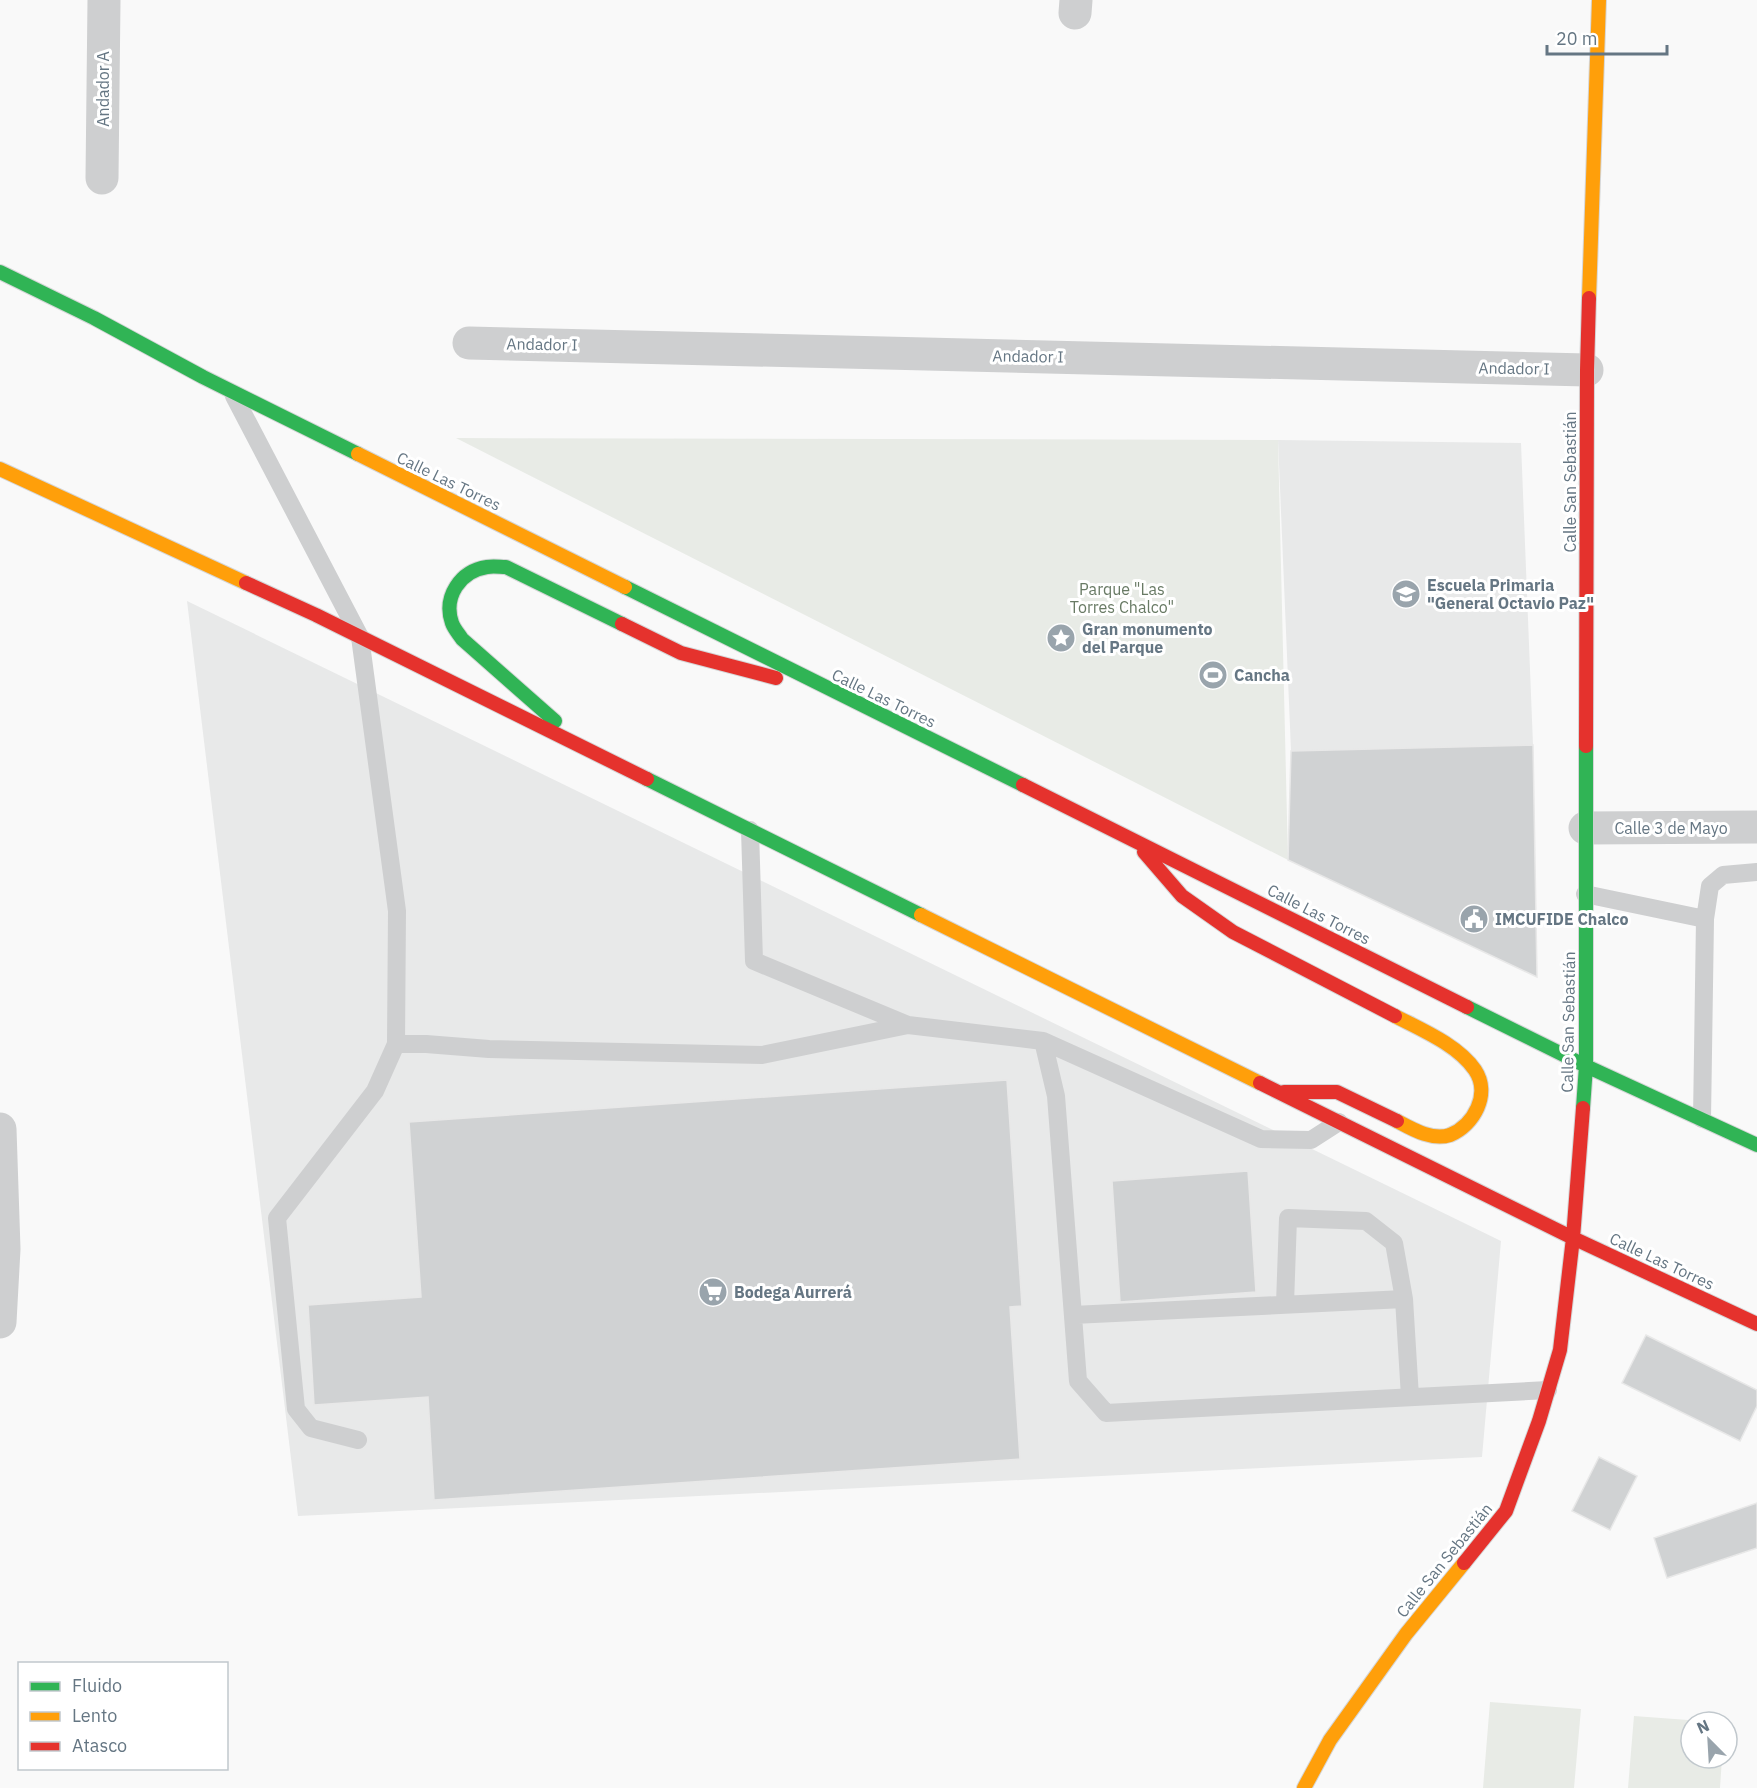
<svg xmlns="http://www.w3.org/2000/svg" width="1757" height="1788" font-family="'IBM Plex Sans',sans-serif">
  <style>
    .built { fill: #e8e9e9 }
    .green { fill: #e8ebe6 }
    .building { fill: #d0d2d3; stroke: #e8e8e8; stroke-width: 1.5 }
    .lines { fill: none; stroke-linecap: round; stroke-linejoin: round }
    .fast-casing { stroke: #d5d6d7; stroke-width: 16 }
    .slow-casing { stroke: #d5d6d7; stroke-width: 16 }
    .jam-casing { stroke: #d5d6d7; stroke-width: 16 }
    .lane { stroke: #cecfd0; stroke-width: 18 }
    .street { stroke: #cecfd0; stroke-width: 33 }
    .fast { stroke: #30b455; stroke-width: 14 }
    .slow { stroke: #ff9f0a; stroke-width: 14 }
    .jam { stroke: #e5322d; stroke-width: 14 }
    .labels { text-anchor: middle; dominant-baseline: central; stroke-width: 6; stroke-linejoin: round; paint-order: stroke }
    .street-label { font-size: 16px; fill: #657683; stroke: #fff }
    .poi-label { font-size: 16px; font-weight: bold; fill: #657683; stroke: #fff; text-anchor: start }
    .park-label { font-size: 16px; fill: #687a64; stroke: #fff }
  </style>
  <rect width="100%" height="100%" fill="#f9f9f9"/>
  <!-- built -->
  <path class="built" d="M1278,440L1521,443L1533,745L1291,751Z
    M187,601L1501,1241L1482,1457L298,1516Z"/>
  <!-- green -->
  <path class="green" d="M456,438L1278,440L1288,860Z
    M1490,1702L1581,1709L1574,1788H1483Z
    M1634,1716L1715,1722H1691V1758H1722L1720,1788H1628Z"/>
  <!-- building -->
  <path class="building" d="M1533,745L1537,977L1288,860L1291,751Z
    M1007,1080L1022,1306L1010,1307L1020,1459L434,1500L428,1397L314,1405L308,1305L421,1297L409,1122Z
    M1248,1171L1256,1292L1120,1302L1112,1181Z
    M1646,1335L1757,1390V1406L1740,1441L1622,1383Z
    M1599,1457L1637,1476L1610,1530L1572,1511Z
    M1757,1503V1548L1667,1578L1654,1538Z"/>
  <g class="lines">
    <!-- fast casing -->
    <g class="fast-casing">
      <path id="fast" d="M0,272L94,318L203,377L358,454
        M625,587L1023,785
        M555,721L462,639C459,634 454,629 452,623C443,597 460,571 487,567C493,566 500,567 506,567L622,624
        M647,779L921,915
        M1467,1007L1586,1066L1757,1145
        M1583,1108L1586,1066V746"/>
    </g>
    <!-- slow casing -->
    <g class="slow-casing">
      <path id="slow" d="M1589,298L1599,0
        M358,454L625,587
        M0,469L246,583
        M921,915L1260,1083
        M1395,1016C1422,1030 1458,1045 1475,1070C1491,1094 1474,1125 1450,1135C1432,1141 1412,1129 1397,1121
        M1304,1788L1330,1740L1406,1634L1464,1563"/>
    </g>
    <!-- jam casing -->
    <g class="jam-casing">
      <path id="jam" d="M246,583L316,615L647,779
        M622,624L681,653L776,678
        M1586,746L1587,370L1589,298
        M1023,785L1467,1007
        M1144,852L1182,896L1233,932L1395,1016
        M1260,1083L1573,1238L1757,1324
        M1284,1092H1337L1397,1121
        M1464,1563L1506,1511L1539,1421L1560,1350L1573,1238L1583,1108"/>
    </g>
    <!-- lane -->
    <path class="lane" d="M234,396L360,637L397,911L396,1044H426L489,1049L762,1055L908,1025L1043,1041L1056,1096L1078,1381L1106,1413L1548,1390
      M750,830L754,961L908,1025
      M1585,894L1705,919L1710,886L1723,875L1757,872
      M1043,1041L1261,1139L1311,1140L1339,1122
      M1702,1119L1705,919
      M1285,1304L1288,1218L1366,1221L1394,1243L1404,1299L1410,1397
      M1073,1315L1404,1299
      M358,1440L311,1428L296,1409L277,1218L375,1091L396,1044"/>
    <!-- street -->
    <path class="street" d="M1075,13L1076,0
      M102,178L104,0
      M469,343L1587,370
      M1585,828L1757,827
      M0,1129L4,1249L0,1322"/>
    <!-- fast -->
    <use href="#fast" class="fast"/>
    <!-- slow -->
    <use href="#slow" class="slow"/>
    <!-- jam -->
    <use href="#jam" class="jam"/>
  </g>
  <!-- icons -->
  <defs>
    <g id="school-disc" transform="scale(1.5)"><circle r="9.5" fill="#99a4ac" stroke="#fff"/><path d="M0-5L7-2L0 1L-7-2ZM-4 1L0 2.5L4 1V4Q0 6-4 4Z" fill="#fff"/></g>
    <g id="sight-disc" transform="scale(1.5)"><circle r="9.5" fill="#99a4ac" stroke="#fff"/><path d="M0-6L1.8-2.2L6-1.7L2.9 1.2L3.7 5.4L0 3.3L-3.7 5.4L-2.9 1.2L-6-1.7L-1.8-2.2Z" fill="#fff"/></g>
    <g id="stadium-disc" transform="scale(1.5)"><circle r="9.5" fill="#99a4ac" stroke="#fff"/><path d="M0-5a6.5 5 0 1 0 0 10a6.5 5 0 1 0 0-10ZM-3.5-1.8h7v3.6h-7Z" fill="#fff"/></g>
    <g id="civic-disc" transform="scale(1.5)"><circle r="9.5" fill="#99a4ac" stroke="#fff"/><path d="M-.6-6.5H3V-4.5H.6V-3L4-1V1h2V6H-6V1h2V-1L-.6-3ZM-1.2 2.5V6h2.4V2.5Z" fill="#fff"/></g>
    <g id="supermarket-disc" transform="scale(1.5)"><circle r="9.5" fill="#99a4ac" stroke="#fff"/><path d="M-6-5.5h2.5l.6 2H6L4.5 2H-2.5L-4.4-4H-6ZM-1.5 3.2a1.3 1.3 0 1 0 .1 0ZM3 3.2a1.3 1.3 0 1 0 .1 0Z" fill="#fff"/></g>
  </defs>
  <g fill-rule="evenodd">
    <use href="#school-disc" x="1406" y="594"/>
    <use href="#sight-disc" x="1061" y="638"/>
    <use href="#stadium-disc" x="1213" y="675"/>
    <use href="#civic-disc" x="1474" y="919"/>
    <use href="#supermarket-disc" x="713" y="1292"/>
  </g>
  <g class="labels">
    <!-- street labels -->
    <g class="street-label">
      <text transform="translate(103 89) rotate(-90)">Andador A</text>
      <text transform="translate(542 344) rotate(1)">Andador I</text>
      <text transform="translate(1028 356) rotate(1)">Andador I</text>
      <text transform="translate(1514 368) rotate(1)">Andador I</text>
      <text transform="translate(449 481) rotate(26)">Calle Las Torres</text>
      <text transform="translate(1570 482) rotate(-90)">Calle San Sebastián</text>
      <text transform="translate(884 698) rotate(26)">Calle Las Torres</text>
      <text x="1671" y="828">Calle 3 de Mayo</text>
      <text transform="translate(1319 914) rotate(27)">Calle Las Torres</text>
      <text transform="translate(1568 1022) rotate(-89)">Calle San Sebastián</text>
      <text transform="translate(1662 1261) rotate(25)">Calle Las Torres</text>
      <text transform="translate(1444 1560) rotate(-51)">Calle San Sebastián</text>
    </g>
    <!-- poi labels -->
    <g class="poi-label">
      <text x="1427" y="585">Escuela Primaria<tspan x="1427" dy="18">"General Octavio Paz"</tspan></text>
      <text x="1082" y="629">Gran monumento<tspan x="1082" dy="18">del Parque</tspan></text>
      <text x="1234" y="675">Cancha</text>
      <text x="1495" y="919">IMCUFIDE Chalco</text>
      <text x="734" y="1292">Bodega Aurrerá</text>
    </g>
    <!-- park labels -->
    <g class="park-label">
      <text x="1122" y="589">Parque "Las<tspan x="1122" dy="18">Torres Chalco"</tspan></text>
    </g>
  </g>
  <!-- legend -->
  <rect x="18" y="1662" width="210" height="108" fill="#ffffff" stroke="#c1c8cd" stroke-width="1.5"/>
  <rect x="30" y="1682" width="30" height="9" fill="#30b455" stroke="#c1c8cd" stroke-width="1.5"/>
  <text x="72" y="1692" font-size="18" fill="#657683">Fluido</text>
  <rect x="30" y="1712" width="30" height="9" fill="#ff9f0a" stroke="#c1c8cd" stroke-width="1.5"/>
  <text x="72" y="1722" font-size="18" fill="#657683">Lento</text>
  <rect x="30" y="1742" width="30" height="9" fill="#e5322d" stroke="#c1c8cd" stroke-width="1.5"/>
  <text x="72" y="1752" font-size="18" fill="#657683">Atasco</text>
  <!-- north arrow -->
  <g transform="translate(1709 1740) rotate(336)"><circle r="28" fill="#ffffff" stroke="#c1c8cd" stroke-width="1.5"/>
  <path d="M0-4.5L10 22L0 15L-10 22Z" fill="#99a4ac"/>
  <text y="-9" font-size="16" font-weight="bold" text-anchor="middle" fill="#657683">N</text>
  </g>
  <!-- scale -->
  <path d="M1547 45v9h120v-9" fill="none" stroke="#657683" stroke-width="3"/>
  <text x="1556" y="45" font-size="18" fill="#657683" stroke="#ffffff" stroke-width="4.5" paint-order="stroke">20 m</text>
</svg>
